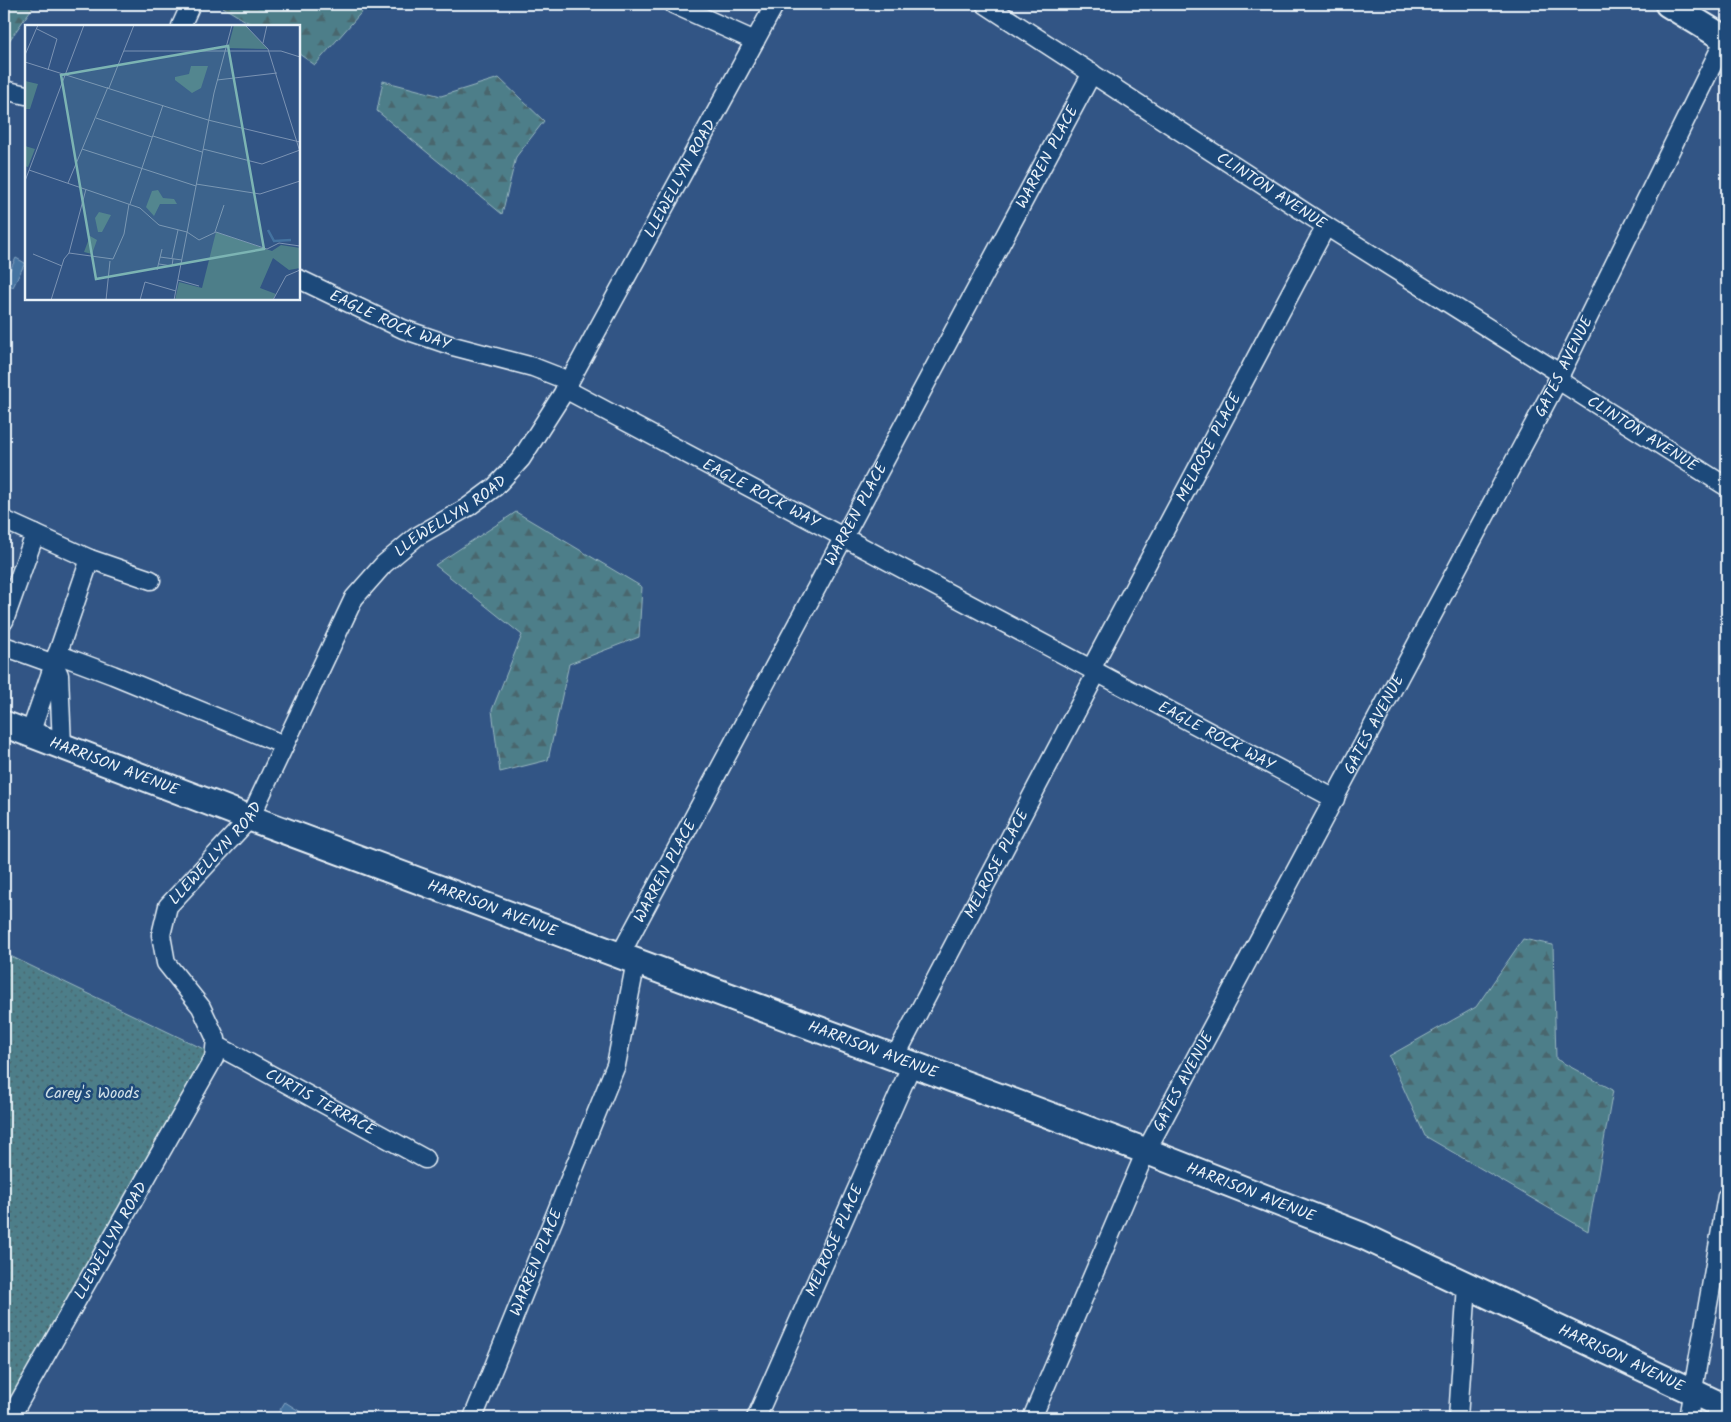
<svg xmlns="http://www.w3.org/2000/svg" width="1731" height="1422" font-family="Kalam,sans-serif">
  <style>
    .forest { fill: url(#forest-firs); stroke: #9ab8c0 }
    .park { fill: url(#park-dots); stroke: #9ab8c0 }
    .water { fill: #4473a0; stroke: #86a5c3 }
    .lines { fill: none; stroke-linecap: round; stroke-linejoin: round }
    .street-casing { stroke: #e8f1f8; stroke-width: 21 }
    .secondary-casing { stroke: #e8f1f8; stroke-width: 29 }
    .street { stroke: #1f4a7a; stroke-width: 18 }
    .secondary { stroke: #1f4a7a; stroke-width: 25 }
    .labels { text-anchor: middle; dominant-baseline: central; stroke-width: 5; stroke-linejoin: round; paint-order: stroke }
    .street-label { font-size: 16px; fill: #e8f1f8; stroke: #1f4a7a }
    .park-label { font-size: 16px; fill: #d1e0e7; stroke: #1f4a7a }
    .inset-river { fill: none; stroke: #4473a0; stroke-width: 2.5 }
    .inset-road { fill: none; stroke: #7b93b3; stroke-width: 1 }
    .view { fill: #7cb4b3; fill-opacity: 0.15; stroke: #7cb4b3; stroke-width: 2.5 }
    .inset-edge { fill: none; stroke: #e8f1f8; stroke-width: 2.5 }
  </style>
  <defs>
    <pattern id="forest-firs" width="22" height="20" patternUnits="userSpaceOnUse" patternTransform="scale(1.25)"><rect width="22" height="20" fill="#4d7e89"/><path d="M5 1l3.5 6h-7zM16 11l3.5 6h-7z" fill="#4a666d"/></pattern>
    <pattern id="park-dots" width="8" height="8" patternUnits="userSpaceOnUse" patternTransform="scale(1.25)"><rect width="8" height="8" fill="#4d7e89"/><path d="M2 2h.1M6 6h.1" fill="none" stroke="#4a666d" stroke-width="1.8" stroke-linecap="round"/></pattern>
  </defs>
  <rect width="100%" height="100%" fill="#325585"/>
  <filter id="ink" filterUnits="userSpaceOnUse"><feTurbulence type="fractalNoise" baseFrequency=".02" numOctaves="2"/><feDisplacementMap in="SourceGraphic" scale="10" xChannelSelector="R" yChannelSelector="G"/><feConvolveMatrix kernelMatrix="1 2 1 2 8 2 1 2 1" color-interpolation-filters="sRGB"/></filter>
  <g filter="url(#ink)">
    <!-- forest -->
    <path class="forest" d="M4,4H35L4,48Z
      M218,4H360L366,7L315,65L299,54V26H254Z
      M499,78L544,121L516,157L502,214L377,111L383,81L441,96Z
      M516,512L642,587L639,637L569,664L548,760L500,772L492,710L522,635L435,565Z
      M1523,939L1553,945L1556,1059L1613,1090L1588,1231L1425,1136L1389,1056L1476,1007Z"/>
    <!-- park -->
    <path class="park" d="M4,953L214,1054L4,1418Z"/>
    <!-- water -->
    <path class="water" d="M16,258L25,263L13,287L4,282Z
      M285,1402L304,1414L302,1418H286L278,1413Z"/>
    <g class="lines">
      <!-- street casing -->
      <g class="street-casing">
        <g id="street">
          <path d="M673,4L755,41"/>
          <path id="s1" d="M985,4L1326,226L1561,374"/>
          <path d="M181,26L191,4"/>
          <path d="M4,90L26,95"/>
          <path id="s2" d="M299,279L403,329L453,346L533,367L569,381"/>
          <path id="s3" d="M1558,380L1727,487"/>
          <path id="s4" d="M565,389L1335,799"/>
          <path d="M4,520L90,559L151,580"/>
          <path d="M4,621L35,534"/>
          <path d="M4,646L54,664L59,675L62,746"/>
          <path d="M57,654L113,675L284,745"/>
          <path id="s5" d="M1091,669L1326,226"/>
          <path d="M30,734L90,559"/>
          <path id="s6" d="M620,955L1092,73"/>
          <path id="s7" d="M216,1045L425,1159"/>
          <path id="s8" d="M895,1057L1097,672"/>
          <path id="s9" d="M10,1418L214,1058L216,1039L201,1007L166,963L161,935L168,906L250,818L354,598L384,564L416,537L468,507L495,487L521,459L562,395L775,4"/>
          <path id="s10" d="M473,1418L616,1065L636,961"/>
          <path id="s11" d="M756,1418L912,1064"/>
          <path id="s12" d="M1032,1418L1146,1151L1554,387L1727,35"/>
          <path d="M1458,1418L1467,1285"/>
          <path d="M1688,1418L1727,1196"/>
        </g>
      </g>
      <!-- secondary casing -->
      <g class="secondary-casing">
        <g id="secondary">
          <path d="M1668,4L1727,40"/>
          <path id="s13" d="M4,724L250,818L1146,1151L1363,1236L1727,1408"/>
        </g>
      </g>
      <!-- street -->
      <use href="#street" class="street"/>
      <!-- secondary -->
      <use href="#secondary" class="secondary"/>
    </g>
  </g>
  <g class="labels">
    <!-- street labels -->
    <g class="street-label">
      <text stroke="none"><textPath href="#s6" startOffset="905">WARREN PLACE</textPath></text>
      <text stroke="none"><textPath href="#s9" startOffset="1488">LLEWELLYN ROAD</textPath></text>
      <text stroke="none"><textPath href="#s1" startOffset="342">CLINTON AVENUE</textPath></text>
      <text stroke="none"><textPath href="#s2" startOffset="100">EAGLE ROCK WAY</textPath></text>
      <text stroke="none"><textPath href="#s12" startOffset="1179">GATES AVENUE</textPath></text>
      <text stroke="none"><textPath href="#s3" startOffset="100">CLINTON AVENUE</textPath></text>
      <text stroke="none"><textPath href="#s5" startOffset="251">MELROSE PLACE</textPath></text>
      <text stroke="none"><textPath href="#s4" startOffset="222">EAGLE ROCK WAY</textPath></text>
      <text stroke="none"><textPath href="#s6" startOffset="500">WARREN PLACE</textPath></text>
      <text stroke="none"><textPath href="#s9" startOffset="1074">LLEWELLYN ROAD</textPath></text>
      <text stroke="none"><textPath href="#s12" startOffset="774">GATES AVENUE</textPath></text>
      <text stroke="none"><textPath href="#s4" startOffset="738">EAGLE ROCK WAY</textPath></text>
      <text stroke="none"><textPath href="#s13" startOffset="118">HARRISON AVENUE</textPath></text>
      <text stroke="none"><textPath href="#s9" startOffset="654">LLEWELLYN ROAD</textPath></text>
      <text stroke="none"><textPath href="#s8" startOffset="218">MELROSE PLACE</textPath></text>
      <text stroke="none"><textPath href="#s6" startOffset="95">WARREN PLACE</textPath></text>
      <text stroke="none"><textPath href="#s13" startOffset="522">HARRISON AVENUE</textPath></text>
      <text stroke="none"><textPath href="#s13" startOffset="928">HARRISON AVENUE</textPath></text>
      <text stroke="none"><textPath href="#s12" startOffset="369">GATES AVENUE</textPath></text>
      <text stroke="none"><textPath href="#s7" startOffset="119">CURTIS TERRACE</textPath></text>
      <text stroke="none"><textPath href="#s13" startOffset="1332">HARRISON AVENUE</textPath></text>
      <text stroke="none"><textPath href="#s9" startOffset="204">LLEWELLYN ROAD</textPath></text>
      <text stroke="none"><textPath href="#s11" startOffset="194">MELROSE PLACE</textPath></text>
      <text stroke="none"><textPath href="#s10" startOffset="168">WARREN PLACE</textPath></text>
      <text stroke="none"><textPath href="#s13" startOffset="1738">HARRISON AVENUE</textPath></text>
    </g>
    <!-- park labels -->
    <g class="park-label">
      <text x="92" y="1093">Carey's Woods</text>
    </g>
  </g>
  <!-- overview -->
  <g transform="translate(25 25)">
    <rect width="275" height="275" fill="#325585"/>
    <path d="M0,121L10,124L3,142L0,141Z" fill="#4d7e89"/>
    <path d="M166,41H183L176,63L167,68L150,55V52L164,49ZM0,56L13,59L5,84H0ZM133,165L138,173L149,174L152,179H135L129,191L121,182L127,166ZM74,187L86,190L77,207H73L70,193ZM65,211L72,215L67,229L59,227Z" fill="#4d7e89"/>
    <path d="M209,0H220L243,24L203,23ZM191,207L247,226L256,220L275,223V243L264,245L248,233L235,263L251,269L248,275H150L154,257L177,263Z" fill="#4d7e89"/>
    <path class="inset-river" d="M243,205L249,216L266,215"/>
    <path class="inset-road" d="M220,0L243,24L275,127M12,4L32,14L23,45M238,18L242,0M99,26H256L275,32M0,30L13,0M0,37L183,95L275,117M192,55L252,48M84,63L109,0M71,93L127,112M128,111L177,127M57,124L171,161M178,124L237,139L275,125M4,145L115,183L134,200L162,207L174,215L191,207L242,224L254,218L275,221M0,156L59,0M43,158L83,62M171,159L235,169L275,156M105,179L138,80M190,207L199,180M44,228L88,234L99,209L104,179M8,229L37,241M135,232L157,235M147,233L153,205M134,239L147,241L148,234M132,245L137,224M153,255L174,261M26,275L39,234L44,228L61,164M81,275L85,236M115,275L120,257L151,266M149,275L189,68L207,0M248,275L261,251L275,245"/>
    <path class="view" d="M203,21L239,224L71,254L36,50Z"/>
    <rect width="275" height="275" class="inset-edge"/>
  </g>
  <!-- margin -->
  <rect width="1731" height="1422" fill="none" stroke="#1f4a7a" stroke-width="20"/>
  <rect x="10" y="10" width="1711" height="1402" fill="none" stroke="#e8f1f8" stroke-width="2" filter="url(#ink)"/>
</svg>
